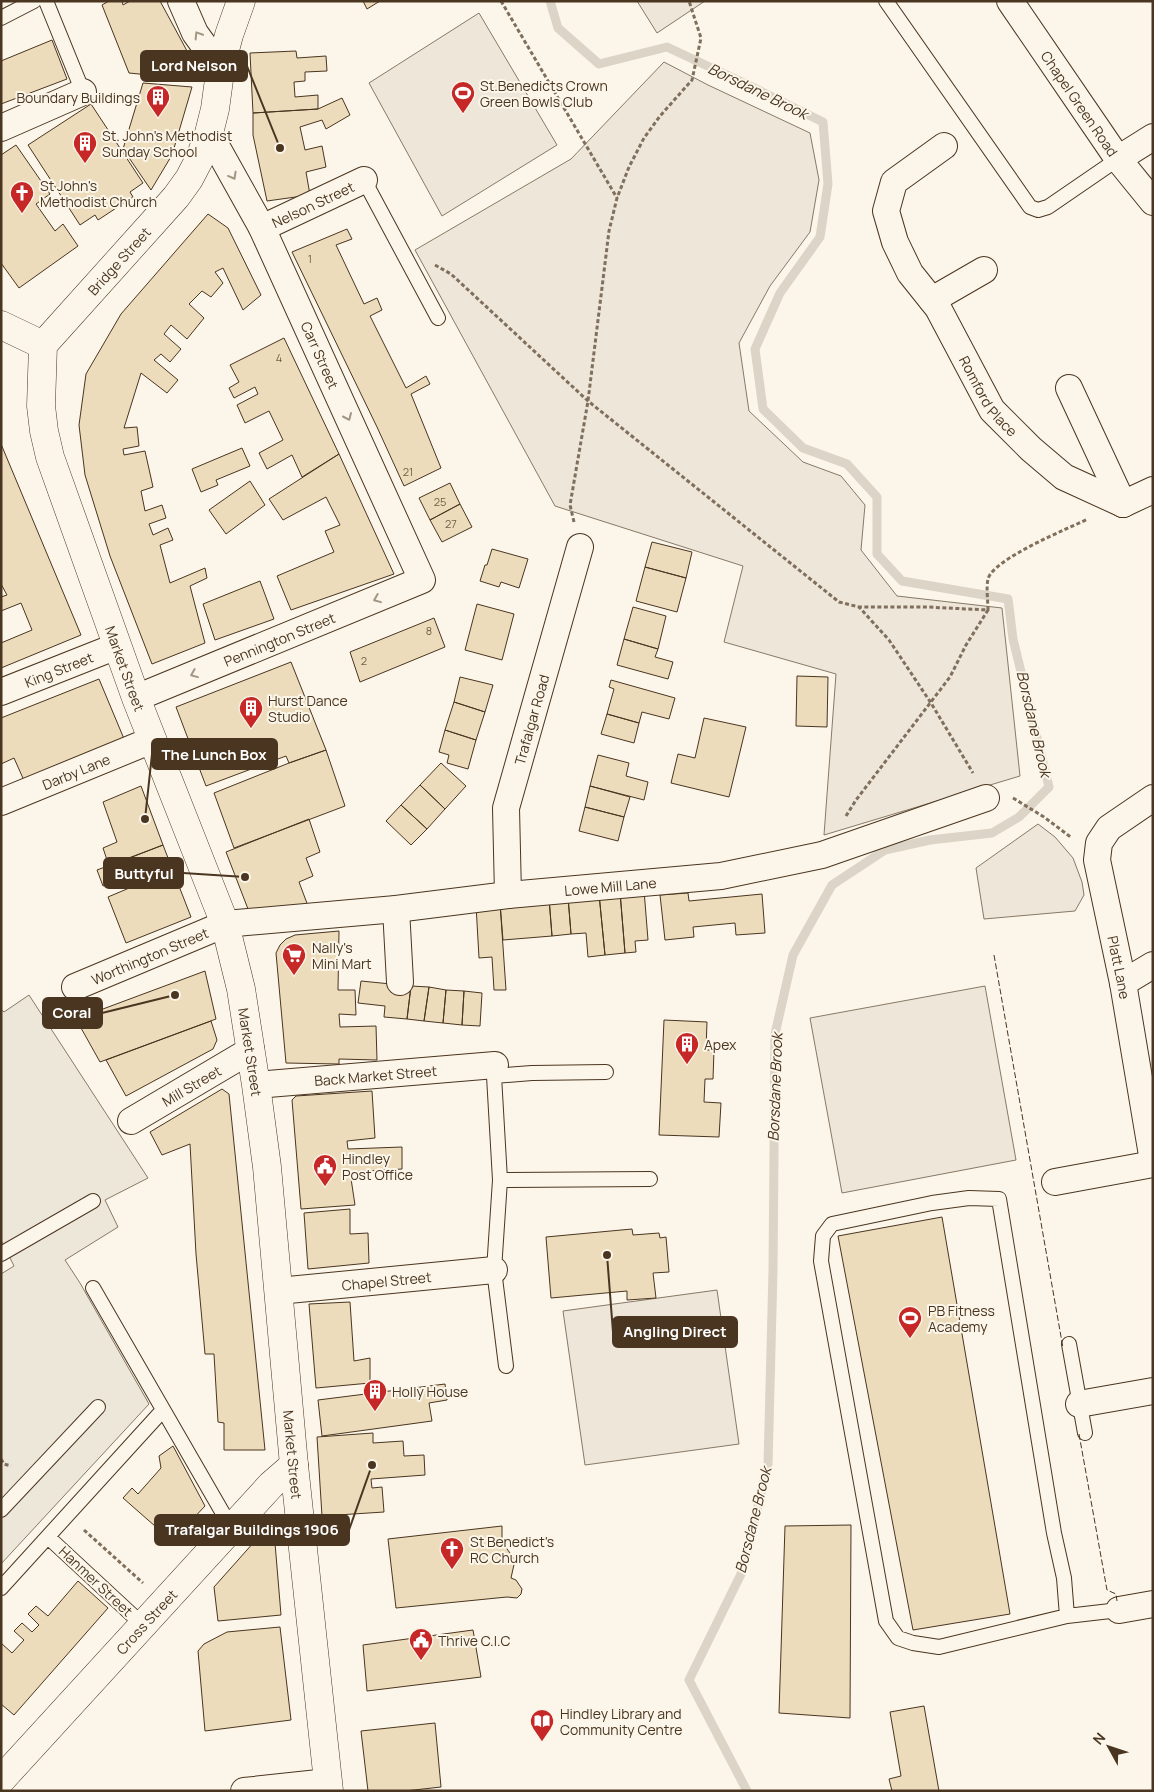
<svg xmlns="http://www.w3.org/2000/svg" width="1154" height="1792" font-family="Manrope,sans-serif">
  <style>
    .green { fill: #ede6d9; stroke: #887966 }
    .parking { fill: #ede7d9; stroke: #887966 }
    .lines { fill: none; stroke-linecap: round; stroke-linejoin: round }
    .stream { stroke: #dcd4c6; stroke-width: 9 }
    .building { fill: #ecdcbc; stroke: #4a3520 }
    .service-casing { stroke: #4a3520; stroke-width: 16 }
    .minor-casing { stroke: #4a3520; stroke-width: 28 }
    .tertiary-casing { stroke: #4a3520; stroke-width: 29 }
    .secondary-casing { stroke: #4a3520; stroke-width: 29 }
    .trunk-casing { stroke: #4a3520; stroke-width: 29 }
    .path { stroke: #7f6f5c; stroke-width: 3; stroke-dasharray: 4 2.5; stroke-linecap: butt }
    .service { stroke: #fbf6e9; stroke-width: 14 }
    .minor { stroke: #fbf6e9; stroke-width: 26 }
    .tertiary { stroke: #fbf6e9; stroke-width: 28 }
    .secondary { stroke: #fbf6e9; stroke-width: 28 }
    .trunk { stroke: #fbf6e9; stroke-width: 28 }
    .fence { stroke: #4a3520; stroke-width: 1; stroke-dasharray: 6 2.5; stroke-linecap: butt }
    .oneway { stroke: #a29684 }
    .labels { text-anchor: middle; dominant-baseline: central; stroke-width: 4; stroke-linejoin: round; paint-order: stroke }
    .number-label { font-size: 11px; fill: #725f47 }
    .poi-label { font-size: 14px; fill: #4a3520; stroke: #fbf6e9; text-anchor: start }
    .street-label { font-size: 14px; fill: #4a3520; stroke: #fbf6e9 }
    .water-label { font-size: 15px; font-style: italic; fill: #4a3520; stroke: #fbf6e9 }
    .leader { fill: none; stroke: #4a3520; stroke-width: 2 }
    .callout-dot { fill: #4a3520; stroke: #fbf6e9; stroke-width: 2 }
    .callout { fill: #4a3520; stroke: #4a3520; stroke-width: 2 }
    .callout-label { font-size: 15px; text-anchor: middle; font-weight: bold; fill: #fff }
  </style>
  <rect width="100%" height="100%" fill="#fbf6e9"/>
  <!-- green -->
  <path class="green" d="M637,1H705L657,33Z
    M479,13L557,145L442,216L369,83Z
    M664,62L708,85L810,133L819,180L810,232L770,286L739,343L749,411L803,462L841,476L865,505L861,550L897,596L1002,608L1020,776L824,835L836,674L724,642L743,566L555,506L415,250L571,159Z
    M1038,824L1055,837L1073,858L1082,882L1084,895L1075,911L984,919L976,868Z
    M985,986L1016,1160L842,1193L810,1018Z
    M717,1290L739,1444L585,1465L563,1311Z"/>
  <!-- parking -->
  <path class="parking" d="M29,995L148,1178L105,1200L118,1227L65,1260L80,1283L149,1404L1,1564V1274L14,1266L1,1240V1009L4,1012Z"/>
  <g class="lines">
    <!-- stream -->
    <path class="stream" d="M550,1L558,28L599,64L667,47L746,84L823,122L828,184L820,237L780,293L755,349L763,409L803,448L847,464L877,497V554L902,581L1008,599L1013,639L1049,787L1019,817L992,833L930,840L885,850L832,885L793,955L775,1034L773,1271L768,1464L742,1572L689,1680L747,1791"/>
  </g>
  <!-- building -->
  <path class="building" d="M109,1H122L123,5L130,1H160L193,62L190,79L129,73L102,5Z
    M363,1H380L367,9Z
    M52,40L67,79L1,104V61Z
    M296,51L297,58L326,56L327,71L305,72V81L294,82L295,97L318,95V109L253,113L250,53Z
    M143,83L192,87L172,155L151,190L123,149Z
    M342,98L350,115L326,129L322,120L300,127L305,150L322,146L326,167L306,172L310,195L267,201L253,135V113L318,109Z
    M91,104L143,183L130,192L133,197L98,220L95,215L80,225L28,145Z
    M16,145L50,194L36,204L55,231L63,224L78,246L19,288L1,263V155Z
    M208,214L228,228L261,295L243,310L223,268L215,272L223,283L211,297L202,291L189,304L204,318L187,339L171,325L164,334L181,349L170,362L161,354L154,360L178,380L167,393L141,373L124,428L137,427L139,446L123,449L124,455L145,451L153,487L141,491L145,511L162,505L166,518L149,524L153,535L168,528L173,540L160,545L170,583L205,568L207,578L190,586L205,643L152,664L110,556L85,475L79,425L86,374L121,314Z
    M347,229L352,239L336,245L364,304L377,298L382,310L370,316L406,388L426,376L430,384L411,394L441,468L404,486L377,427L292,252Z
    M284,338L339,454L302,477L292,455L267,469L259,453L283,440L269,411L245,423L237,405L258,394L255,387L234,398L229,388L239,382L230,365Z
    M1,444L81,635L1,668V643L32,630L21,603L1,611V597L7,595L1,584Z
    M242,448L250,466L216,480L218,485L201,492L192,469Z
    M339,454L394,574L291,610L277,576L334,552L325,531L340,525L326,497L283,520L269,499Z
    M250,481L265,505L226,534L209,510Z
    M450,483L460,504L430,520L419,498Z
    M460,504L472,527L442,542L430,520Z
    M652,542L692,552L686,578L645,567Z
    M492,549L528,559L519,588L501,582L499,587L480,581L485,565H487Z
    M645,567L686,578L677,612L636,601Z
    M260,581L274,619L215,640L203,604Z
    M477,604L514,614L502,660L465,650Z
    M633,607L666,616L658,649L624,639Z
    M434,618L445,647L360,682L350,652Z
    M624,639L658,649L655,657L673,662L668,679L617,665Z
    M291,662L326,750L289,763L286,756L206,786L176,707Z
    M797,676L828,677L827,727L796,726Z
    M460,677L493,685L485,712L454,702Z
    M99,679L127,746L26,785L14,758L1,764V718Z
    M611,680L675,698L669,719L642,712L639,723L607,714L614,689L609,687Z
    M454,702L485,712L476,740L445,730Z
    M607,714L639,723L634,743L601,734Z
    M704,718L746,727L729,797L671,783L678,754L695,758Z
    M445,730L476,740L468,769L447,763L449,755L439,752Z
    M326,750L345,806L234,848L214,793L289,763Z
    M598,755L629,763L626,776L648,782L644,800L590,786Z
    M441,763L466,786L445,809L420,785Z
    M420,785L445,809L427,829L401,805Z
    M141,786L163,845L109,866L103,848L117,842L103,802Z
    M590,786L630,797L624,817L585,807Z
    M401,805L427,829L411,845L386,821Z
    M585,807L624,817L618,841L579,831Z
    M309,819L320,852L306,858L313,876L299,882L308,906L248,909L226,852Z
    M163,845L191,917L126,943L108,897L134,886L130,876L103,886L97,870Z
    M644,890L648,940L635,941L636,952L625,953L620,892Z
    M620,892L625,953L605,955L599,894Z
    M688,893L689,901L762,894L765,933L736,935L735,923L693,927L694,937L665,940L660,895Z
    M599,894L605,955L588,957L586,933L571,934L568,897Z
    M568,897L571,934L552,936L549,898Z
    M549,898L552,936L503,940L500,903Z
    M500,903L506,990H494L492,957L479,958L476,905Z
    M339,931L338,990H355L356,1015L339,1014L340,1027L376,1026L377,1060L339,1059V1064L286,1063L276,953L280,945L286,939L295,935Z
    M205,971L216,1019L100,1062L76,1019Z
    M361,981L411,986L407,1019L384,1017L385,1006L358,1003Z
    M411,986L429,987L424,1021L407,1019Z
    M429,987L446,990L443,1023L424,1021Z
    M446,990L464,991L462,1025L443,1023Z
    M464,991L482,993L480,1026L462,1025Z
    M664,1020L707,1022L706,1050H714L713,1079H705L704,1102L721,1103L719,1137L659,1135Z
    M211,1021L217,1040L213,1049L126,1096L106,1060Z
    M222,1089L229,1094L265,1450H224V1423L218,1422L214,1354H205L196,1254L190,1144L162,1155L150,1132Z
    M372,1091L375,1138L347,1141L348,1149L402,1147V1169L350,1172L355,1205L301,1209L292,1100L296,1096Z
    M350,1209V1234L368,1233L369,1263L308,1269L304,1213Z
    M942,1217L1010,1614L913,1630L838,1236Z
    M632,1229L633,1235L659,1233L660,1238L666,1237L669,1272L653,1273L656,1298L627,1300V1291L551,1298L546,1237Z
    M350,1302L354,1361L370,1358V1383L316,1388L309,1304Z
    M445,1384L447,1400L429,1403L432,1421L322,1436L318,1400Z
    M373,1433V1443L403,1441L404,1456L424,1455L425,1475L371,1479L372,1488L382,1487L384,1512L322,1516L317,1437Z
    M173,1446L205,1506L172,1541L123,1498L132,1488L138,1494L161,1468L159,1456Z
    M851,1525L850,1718L779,1713L785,1526Z
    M502,1526V1542L515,1560L511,1578L516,1580L522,1589L521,1594L517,1598L507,1597L396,1608L388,1539Z
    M274,1531L281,1615L218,1621L214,1587L263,1532Z
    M78,1581L108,1608L14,1715L1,1704V1643L12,1653L24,1640L14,1631L22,1623L32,1632L39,1625L28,1614L36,1606L48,1616Z
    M280,1627L291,1720L205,1731L198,1651L204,1644L227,1632Z
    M473,1630L481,1677L367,1691L363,1645Z
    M924,1706L939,1791H892L889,1779L901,1776L890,1712Z
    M435,1723L441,1787L405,1791H368L361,1731Z"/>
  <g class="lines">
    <!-- service casing -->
    <g class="service-casing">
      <path id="service" d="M46,1L83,92
        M886,1L1030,207L1038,210L1048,207L1118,159
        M1,18L34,1
        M364,180L438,318
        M500,1180L650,1179
        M1,1254L93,1201
        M93,1288L232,1529
        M1069,1344L1085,1433
        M506,1366L494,1270L500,1180L494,1076L532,1073L606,1072
        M1,1510L98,1407
        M48,1537L144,1626
        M1,1588L163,1410
        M1067,1616L939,1647L913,1643L898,1638L886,1621L821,1261L823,1236L832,1224L932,1203L969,1198L999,1199L1054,1533L1064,1578L1067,1616L1119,1610"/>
    </g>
    <!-- minor casing -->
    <g class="minor-casing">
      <g id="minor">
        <path d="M181,1L195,33L208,51L221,65"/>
        <path id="s1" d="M1010,1L1118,159L1153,202"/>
        <path d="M1,128L83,92"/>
        <path id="s2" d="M944,146L894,182L886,211L895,242L910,273L938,308L992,410L1031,449L1064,477L1123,504"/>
        <path d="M1118,159L1153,137"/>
        <path id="s3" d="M262,228L364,180"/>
        <path d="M932,300L984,270"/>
        <path d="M1069,388L1123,504"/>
        <path d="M1123,504L1153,490"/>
        <path id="s4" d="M1,692L117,646"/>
        <path id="s5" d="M136,698L422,580L262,228L209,133"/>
        <path id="s6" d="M1153,798L1109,828L1099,843L1097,860L1123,983L1153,1161"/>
        <path id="s7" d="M1,802L152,740"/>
        <path id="s8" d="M508,895L506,808L580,547"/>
        <path d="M396,909L400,982"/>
        <path d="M1123,983L1153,965"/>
        <path id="s9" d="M75,987L225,924L396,909L508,895L721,876L822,855L986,798"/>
        <path id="s10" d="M256,1085L495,1065"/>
        <path id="s11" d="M131,1121L251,1050"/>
        <path d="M1055,1182L1153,1164"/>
        <path id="s12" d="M278,1291L494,1270"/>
        <path d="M1079,1404L1153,1391"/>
        <path d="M1119,1610L1153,1604"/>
        <path d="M244,1791L328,1782"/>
      </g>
    </g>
    <!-- tertiary casing -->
    <g class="tertiary-casing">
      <path id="tertiary" d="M1,325L43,345"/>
    </g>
    <!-- secondary casing -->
    <g class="secondary-casing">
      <g id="secondary">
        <path id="s13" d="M1,1780L271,1485L294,1465"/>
      </g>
    </g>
    <!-- trunk casing -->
    <g class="trunk-casing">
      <g id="trunk">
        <path id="s14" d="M241,1L229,35L221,65L215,109L209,133L200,158L189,179L176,197L43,345L41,406L44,431L50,457L136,698L225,924L241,989L256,1085L267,1167L294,1465L329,1791"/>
      </g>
    </g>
    <!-- path -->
    <path class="path" d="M501,1L617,198
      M435,265L451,274L588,401L839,602L859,607L889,640L931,703L973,773
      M574,522L570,505L588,401L609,231L617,198L629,167L644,138L660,116L692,80L701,38L689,1
      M988,610C988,601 986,588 988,579C993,559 1069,528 1088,519
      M1013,798L1044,817L1072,838
      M846,816L856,800L950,677L966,645L988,610L927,607H859
      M1,1459L4,1464L11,1466
      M84,1530L143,1583"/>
    <!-- service -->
    <use href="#service" class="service"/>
    <!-- minor -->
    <use href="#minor" class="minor"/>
    <!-- tertiary -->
    <use href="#tertiary" class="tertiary"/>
    <!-- secondary -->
    <use href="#secondary" class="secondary"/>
    <!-- trunk -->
    <use href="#trunk" class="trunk"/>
    <!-- fence -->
    <path class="fence" d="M994,955L1063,1348
      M1079,1434L1107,1590L1116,1594L1117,1601"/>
  </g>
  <!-- one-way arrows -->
  <defs><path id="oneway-chevron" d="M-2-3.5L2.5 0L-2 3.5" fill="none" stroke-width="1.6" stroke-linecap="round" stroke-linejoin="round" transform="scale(1.25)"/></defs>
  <g class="oneway">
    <use href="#oneway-chevron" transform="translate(198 35) rotate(-122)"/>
    <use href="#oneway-chevron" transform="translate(233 176) rotate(61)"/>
    <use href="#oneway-chevron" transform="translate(348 417) rotate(66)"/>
    <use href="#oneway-chevron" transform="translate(377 599) rotate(158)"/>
    <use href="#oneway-chevron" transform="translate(194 674) rotate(158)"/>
  </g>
  <!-- icons -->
  <defs>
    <g id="stadium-pin" transform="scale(1.25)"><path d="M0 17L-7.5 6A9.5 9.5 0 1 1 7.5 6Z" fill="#c62828" stroke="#fbf6e9"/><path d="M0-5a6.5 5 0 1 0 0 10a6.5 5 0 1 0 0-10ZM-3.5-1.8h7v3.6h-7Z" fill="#fff"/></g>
    <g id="building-pin" transform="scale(1.25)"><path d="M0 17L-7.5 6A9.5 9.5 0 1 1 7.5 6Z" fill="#c62828" stroke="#fbf6e9"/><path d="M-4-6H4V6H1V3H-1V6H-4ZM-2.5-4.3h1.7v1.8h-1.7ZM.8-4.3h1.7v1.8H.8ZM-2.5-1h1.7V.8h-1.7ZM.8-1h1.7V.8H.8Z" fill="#fff"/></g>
    <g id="church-pin" transform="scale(1.25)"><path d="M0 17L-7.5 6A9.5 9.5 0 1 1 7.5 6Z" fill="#c62828" stroke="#fbf6e9"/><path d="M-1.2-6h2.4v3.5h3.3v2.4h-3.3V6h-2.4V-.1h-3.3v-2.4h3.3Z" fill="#fff"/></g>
    <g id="supermarket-pin" transform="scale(1.25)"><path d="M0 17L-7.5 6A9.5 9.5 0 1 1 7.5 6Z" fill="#c62828" stroke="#fbf6e9"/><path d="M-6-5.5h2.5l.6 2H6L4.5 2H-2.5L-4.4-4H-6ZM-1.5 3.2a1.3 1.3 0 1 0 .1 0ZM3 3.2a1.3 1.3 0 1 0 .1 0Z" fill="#fff"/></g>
    <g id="civic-pin" transform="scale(1.25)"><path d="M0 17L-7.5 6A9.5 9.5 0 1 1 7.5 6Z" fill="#c62828" stroke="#fbf6e9"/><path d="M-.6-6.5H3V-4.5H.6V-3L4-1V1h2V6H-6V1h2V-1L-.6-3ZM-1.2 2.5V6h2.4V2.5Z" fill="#fff"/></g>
    <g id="library-pin" transform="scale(1.25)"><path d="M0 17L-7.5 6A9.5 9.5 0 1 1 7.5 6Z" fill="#c62828" stroke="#fbf6e9"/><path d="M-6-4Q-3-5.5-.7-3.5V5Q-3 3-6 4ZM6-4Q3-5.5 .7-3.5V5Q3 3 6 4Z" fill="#fff"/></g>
  </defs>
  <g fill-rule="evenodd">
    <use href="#stadium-pin" x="463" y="93"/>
    <use href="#building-pin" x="158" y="97"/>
    <use href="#building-pin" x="85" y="143"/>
    <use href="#church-pin" x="22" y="193"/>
    <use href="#building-pin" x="251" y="708"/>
    <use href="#supermarket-pin" x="294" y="955"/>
    <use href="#building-pin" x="687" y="1044"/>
    <use href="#civic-pin" x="325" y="1166"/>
    <use href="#stadium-pin" x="910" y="1318"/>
    <use href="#building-pin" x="375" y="1391"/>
    <use href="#church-pin" x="452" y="1549"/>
    <use href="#civic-pin" x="421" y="1640"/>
    <use href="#library-pin" x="542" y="1721"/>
  </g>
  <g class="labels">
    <!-- number labels -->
    <g class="number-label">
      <text x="310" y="258">1</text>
      <text x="279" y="357">4</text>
      <text x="408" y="471">21</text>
      <text x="440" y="501">25</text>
      <text x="451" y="523">27</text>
      <text x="429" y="630">8</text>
      <text x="364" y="660">2</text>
    </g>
    <!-- poi labels -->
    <g class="poi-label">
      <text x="480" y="85">St.Benedicts Crown<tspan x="480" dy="16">Green Bowls Club</tspan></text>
      <text x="140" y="97" text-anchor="end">Boundary Buildings</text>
      <text x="102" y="135">St. John's Methodist<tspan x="102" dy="16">Sunday School</tspan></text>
      <text x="40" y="185">St John's<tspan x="40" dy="16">Methodist Church</tspan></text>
      <text x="268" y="700">Hurst Dance<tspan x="268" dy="16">Studio</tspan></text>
      <text x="312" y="947">Nally's<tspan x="312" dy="16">Mini Mart</tspan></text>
      <text x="704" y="1044">Apex</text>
      <text x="342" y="1158">Hindley<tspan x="342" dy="16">Post Office</tspan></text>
      <text x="928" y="1310">PB Fitness<tspan x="928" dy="16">Academy</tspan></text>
      <text x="392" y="1391">Holly House</text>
      <text x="470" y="1541">St Benedict's<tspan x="470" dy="16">RC Church</tspan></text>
      <text x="438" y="1640">Thrive C.I.C</text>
      <text x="560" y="1713">Hindley Library and<tspan x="560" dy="16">Community Centre</tspan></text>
    </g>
    <!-- street labels -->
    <g class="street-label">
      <text stroke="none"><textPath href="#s1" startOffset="124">Chapel Green Road</textPath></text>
      <text stroke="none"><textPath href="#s3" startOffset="56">Nelson Street</textPath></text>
      <text transform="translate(119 261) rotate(-48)">Bridge Street</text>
      <text transform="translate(320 355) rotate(66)">Carr Street</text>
      <text stroke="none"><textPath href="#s2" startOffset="305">Romford Place</textPath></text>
      <text stroke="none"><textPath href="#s5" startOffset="155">Pennington Street</textPath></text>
      <text stroke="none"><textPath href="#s4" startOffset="62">King Street</textPath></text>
      <text stroke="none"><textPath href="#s14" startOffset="745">Market Street</textPath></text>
      <text stroke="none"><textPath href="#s8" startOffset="179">Trafalgar Road</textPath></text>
      <text stroke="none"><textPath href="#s7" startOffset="81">Darby Lane</textPath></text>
      <text stroke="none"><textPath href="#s9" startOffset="550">Lowe Mill Lane</textPath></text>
      <text stroke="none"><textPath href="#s9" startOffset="81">Worthington Street</textPath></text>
      <text stroke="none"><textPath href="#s6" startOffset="198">Platt Lane</textPath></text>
      <text stroke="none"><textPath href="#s14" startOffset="1150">Market Street</textPath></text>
      <text stroke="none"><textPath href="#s10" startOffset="120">Back Market Street</textPath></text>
      <text stroke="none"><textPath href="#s11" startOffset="70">Mill Street</textPath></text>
      <text stroke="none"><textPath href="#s12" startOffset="109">Chapel Street</textPath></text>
      <text stroke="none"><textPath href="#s14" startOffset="1555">Market Street</textPath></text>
      <text transform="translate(96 1581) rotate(43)">Hanmer Street</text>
      <text stroke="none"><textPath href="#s13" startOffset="215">Cross Street</textPath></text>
    </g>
    <!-- water labels -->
    <g class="water-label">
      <text transform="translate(758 91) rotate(26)">Borsdane Brook</text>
      <text transform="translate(1034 724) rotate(77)">Borsdane Brook</text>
      <text transform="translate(775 1087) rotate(-88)">Borsdane Brook</text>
      <text transform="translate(753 1520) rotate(-76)">Borsdane Brook</text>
    </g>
  </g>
  <!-- callouts -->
  <path class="leader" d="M280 148L247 66M145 819L152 754M245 877L183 873M175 995L102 1013M607 1255L613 1332M372 1465L349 1530"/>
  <g class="callout-dot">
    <circle cx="280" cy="148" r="5"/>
    <circle cx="145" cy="819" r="5"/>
    <circle cx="245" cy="877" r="5"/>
    <circle cx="175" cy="995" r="5"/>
    <circle cx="607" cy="1255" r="5"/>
    <circle cx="372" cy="1465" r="5"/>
  </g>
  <g class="callout">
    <rect x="141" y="51" width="106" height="30" rx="5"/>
    <rect x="152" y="739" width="125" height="30" rx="5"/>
    <rect x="104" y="858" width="79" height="30" rx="5"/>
    <rect x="43" y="998" width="59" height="30" rx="5"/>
    <rect x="613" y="1317" width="124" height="30" rx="5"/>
    <rect x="155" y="1515" width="194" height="30" rx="5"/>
  </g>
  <g class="callout-label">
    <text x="194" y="71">Lord Nelson</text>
    <text x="214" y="760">The Lunch Box</text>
    <text x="144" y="879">Buttyful</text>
    <text x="72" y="1018">Coral</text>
    <text x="675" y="1337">Angling Direct</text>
    <text x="252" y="1535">Trafalgar Buildings 1906</text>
  </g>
  <!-- border -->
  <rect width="1154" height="1792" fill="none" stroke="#4a3520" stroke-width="5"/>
  <!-- north arrow -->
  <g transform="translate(1109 1747) rotate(310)" stroke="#fbf6e9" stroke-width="4" paint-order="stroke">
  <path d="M0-4L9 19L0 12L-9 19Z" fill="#4a3520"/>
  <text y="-8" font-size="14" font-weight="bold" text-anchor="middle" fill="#4a3520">N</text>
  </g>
</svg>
